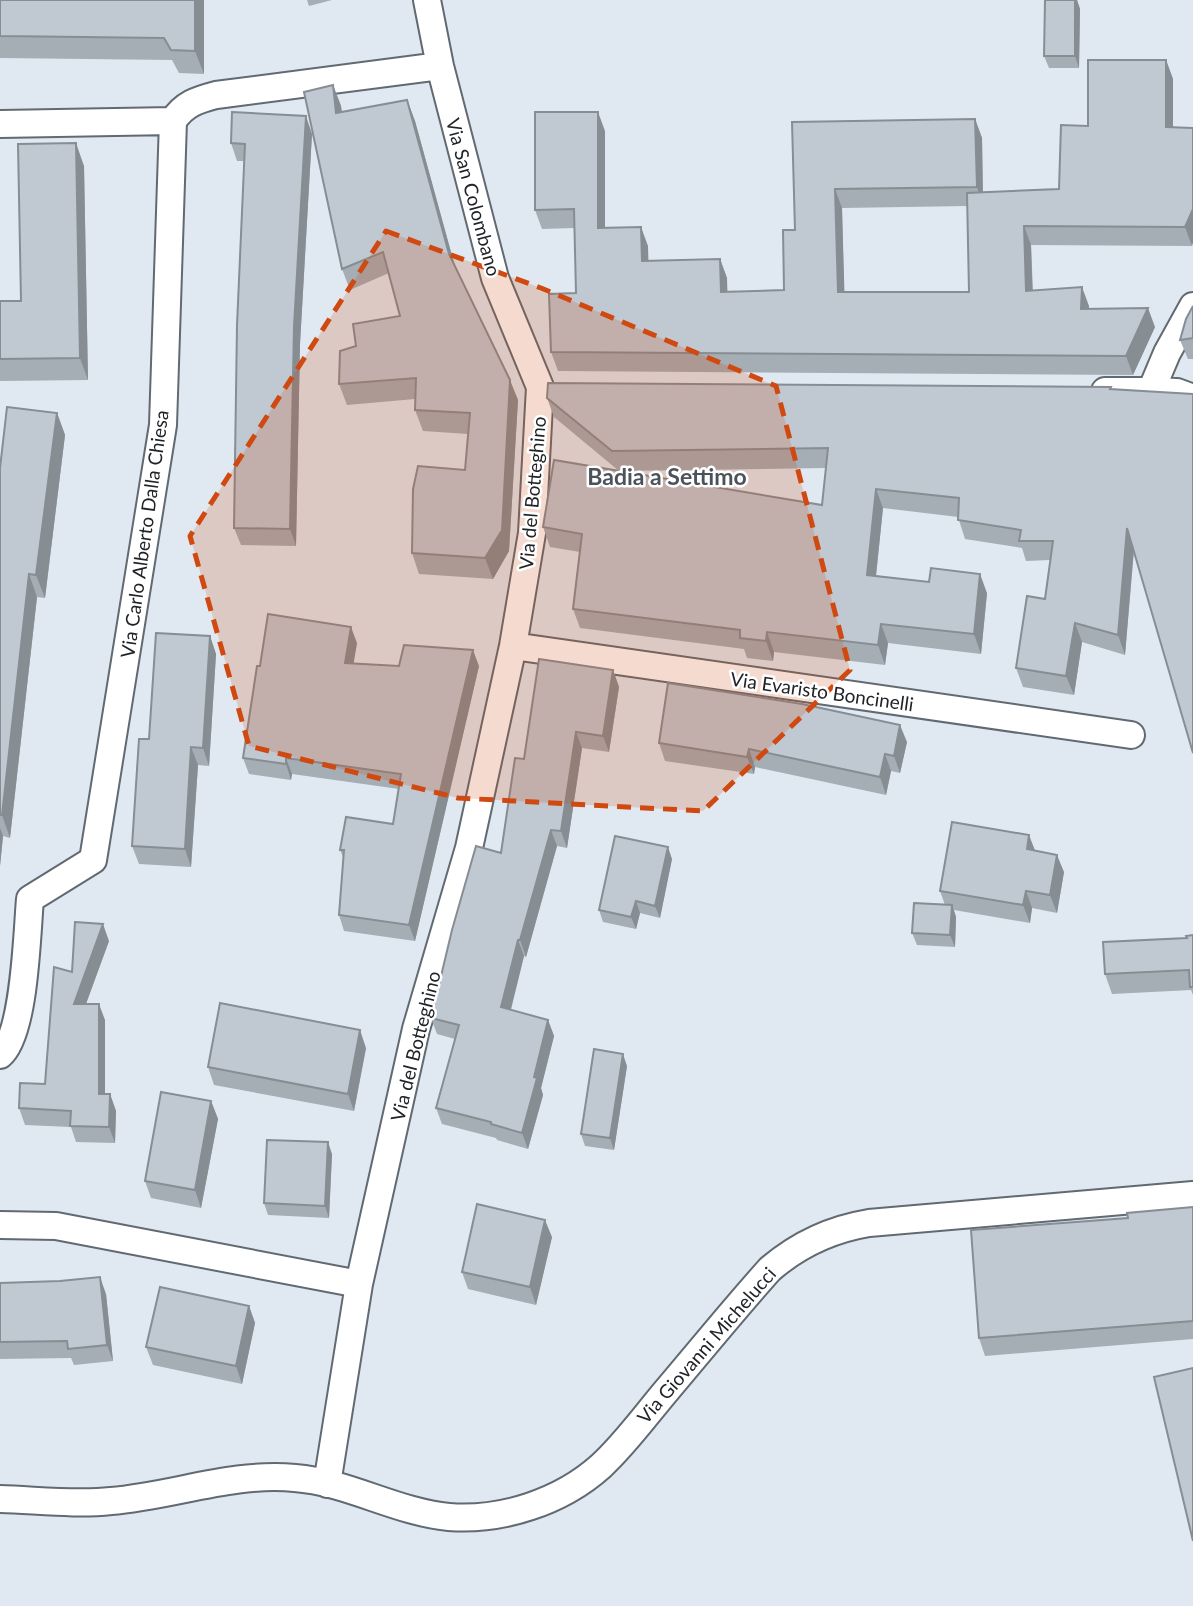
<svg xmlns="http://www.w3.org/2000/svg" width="1193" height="1606" font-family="Lato,sans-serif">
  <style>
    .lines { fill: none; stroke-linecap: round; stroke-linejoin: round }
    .street-casing { stroke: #616971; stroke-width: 30 }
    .street { stroke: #fff; stroke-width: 26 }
    .wall { fill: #a5adb5; fill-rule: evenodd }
    .shaded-wall { fill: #868d93 }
    .building { fill: #c0c9d2; stroke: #868d93; stroke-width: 2 }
    .marked { fill: #cf4910; fill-opacity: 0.2; stroke: #cf4910; stroke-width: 5; stroke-dasharray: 14 9; stroke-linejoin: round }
    .labels { text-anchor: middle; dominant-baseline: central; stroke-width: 5; stroke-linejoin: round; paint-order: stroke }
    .street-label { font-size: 19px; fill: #202327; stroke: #fff }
    .quarter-label { font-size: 23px; font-weight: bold; fill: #4b525a; stroke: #fff }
  </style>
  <rect width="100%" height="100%" fill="#e0e9f2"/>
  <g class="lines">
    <!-- street casing -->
    <g class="street-casing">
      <path id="street" d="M0,124L173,121
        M1105,391H1151L1167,353L1193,306
        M1151,391L1177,392L1193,398
        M513,646L1131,735
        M0,1055C25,1035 27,932 30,899L93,860L163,425L173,121C184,104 197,100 216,95L440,66
        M0,1225L56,1226L359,1284
        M327,1484L359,1284L416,1029L469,848L513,646L532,533L540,387L495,278L440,66L427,0
        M0,1499C36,1500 75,1505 111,1501C173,1496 232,1472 295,1478C348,1482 396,1512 449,1517C502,1521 561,1502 601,1466C625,1444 645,1416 667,1390C701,1350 734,1309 770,1269C798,1245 833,1229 869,1223L1193,1195"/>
    </g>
    <!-- street -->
    <use href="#street" class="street"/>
  </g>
  <!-- wall -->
  <path class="wall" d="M0,0H204V74L179,73L172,60L0,58Z
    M307,0H332L309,6Z
    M1045,0H1077L1080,9L1079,68H1049L1044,56Z
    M1166,60L1173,79V127L1192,246L1031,245L1033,290L1089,306V309L1155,327L1133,375L558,371L551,352L576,293L574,228L542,229L535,210L605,131V228L648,246V261L720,259L727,278V292L784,290L795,230L792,122L975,119L982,138L983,192L1059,189L1088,126ZM967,206L969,292H844L842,208Z
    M333,85L341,106L342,112L407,100L415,121L454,263L518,400L509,551L493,579L419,574L412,553L465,470L468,434L423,431L415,410V399L347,405L339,384L356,346L400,316L389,273L350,290L342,269Z
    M312,134L300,344L296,546L241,545L234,528L244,161H237L231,143Z
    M84,166L88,380L0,381V301H21Z
    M1193,306V359H1188L1180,340Z
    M1111,387L1134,551L1125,655L1082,642L1074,695L1023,687L1016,668L1045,599L1050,560L1026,561L1022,548L965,539L958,517L883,508L876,576L987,593L981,654L888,643L885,665L774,652L773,661L747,658L744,649L580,628L573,609L580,552L550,547L543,527L822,505L826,468L619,471L554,417L547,398Z
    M57,413L65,435L45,598L37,597L10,838L3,836L0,866V468Z
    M210,636L216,654L209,766L198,765L191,867L139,864L132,846L149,739Z
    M357,643L353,663L399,666H479L415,941L344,931L339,915L343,857L340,850L393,824L399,789L292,774L291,780L249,774L243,758L260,666Z
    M613,670L619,687L609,752L582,748L567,848L557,846L526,957L524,956L511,1010L548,1020L554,1036L541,1088L543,1095L528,1149L497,1140L496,1138L442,1124L436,1108L455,1039L437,1034L431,1018L501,853L524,759Z
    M907,742L900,773L891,771L886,795L755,767L754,774L665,761L659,743Z
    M1035,851L1064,872L1057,913L1032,908L1030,923L954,910L956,917L955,947L917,945L912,933L945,905L940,891Z
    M672,859L660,918L640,913L636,929L603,922L599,910Z
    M1193,935V995L1191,990L1112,994L1105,974Z
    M109,941L86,1004L105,1020V1094H110L116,1111L115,1143L76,1142L71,1127L25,1125L19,1108L45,1084L72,972Z
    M366,1048L354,1111L214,1085L208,1067Z
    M627,1066L614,1150L585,1146L581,1134Z
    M211,1101L218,1119L201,1208L151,1198L145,1181Z
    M332,1154L329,1218L268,1215L264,1203Z
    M1193,1207V1339L985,1356L979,1338L1128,1218Z
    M552,1237L536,1305L468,1289L462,1272Z
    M0,1283L106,1294L113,1361L74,1365L71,1358L0,1359Z
    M249,1306L255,1323L242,1384L153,1365L146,1347Z"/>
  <!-- shaded-wall -->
  <path class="shaded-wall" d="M195,0H204V74L195,51Z
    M1075,0H1077L1080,9L1079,68L1075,56Z
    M1166,60L1173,79V146L1166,127Z
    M333,85L341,106L344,134L336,113Z
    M407,100L415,121L457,274L449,254Z
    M598,112L605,131V247L598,228Z
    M306,116L312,134L300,344L296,546L290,529L294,326Z
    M975,119L982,138L983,206L977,187Z
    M76,143L84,166L88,380L80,358Z
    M835,189L842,208L845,311L838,292Z
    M1193,209V243L1192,246L1185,227Z
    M1024,226L1031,245L1033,310L1026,291Z
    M641,227L648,246L649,280L642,261Z
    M720,259L727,278L728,311L721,292Z
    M1082,287L1089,306L1088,328L1081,309Z
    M1148,308L1155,327L1133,375L1126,356Z
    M510,380L518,400L509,551L493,579L485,558Z
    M57,413L65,435L45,598L36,575Z
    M876,489L883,508L874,594L867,575Z
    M1127,528L1134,547L1125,655L1118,635Z
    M29,574L37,597L10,838L2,815Z
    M980,574L987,593L981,654L974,634Z
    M1075,623L1082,642L1074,695L1066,676Z
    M881,624L888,643L885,665L878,645Z
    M351,627L357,643L351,679L345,663Z
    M767,632L774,652L773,661L766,641Z
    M210,636L216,654L209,766L203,748Z
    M473,650L479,666L415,941L409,925Z
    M613,670L619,687L609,752L603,736Z
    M900,725L907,742L900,773L894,756Z
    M576,732L582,748L567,848L561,831Z
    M191,747L198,765L191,867L185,849Z
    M749,749L755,767L754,774L747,757Z
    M885,754L891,771L886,795L880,777Z
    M286,758L292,774L291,780L286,764Z
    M0,828L3,836L0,866Z
    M551,830L557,846L526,957L520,940Z
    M1029,835L1036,853L1027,849Z
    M668,847L672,859L660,918L655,906Z
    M1057,855L1064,872L1057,913L1050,895Z
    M1026,891L1032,908L1030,923L1023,905Z
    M636,901L640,913L636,929L631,917Z
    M952,905L956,917L955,947L950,935Z
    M103,924L109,941L80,1020L74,1004Z
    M518,940L524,956L507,1024L501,1007Z
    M99,1004L105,1020V1110L99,1094Z
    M548,1020L554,1036L541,1088L543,1095L528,1149L522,1133Z
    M360,1030L366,1048L354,1111L348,1094Z
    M623,1054L627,1066L614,1150L610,1138Z
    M110,1094L116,1111L115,1143L109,1127Z
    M211,1101L218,1119L201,1208L195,1190Z
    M328,1142L332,1154L329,1218L325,1206Z
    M545,1220L552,1237L536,1305L530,1287Z
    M100,1277L106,1294L113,1361L107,1345Z
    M249,1306L255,1323L242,1384L236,1366Z"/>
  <!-- building -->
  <path class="building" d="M0,0H195V51L171,50L164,38L0,36Z
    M1045,0H1075V56H1044Z
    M1088,60H1166V127L1193,128V209L1185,227L1024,226L1026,291L1082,287L1081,309L1148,308L1126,356L551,352L549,294L576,293L574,209L535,210V112H598V228L641,227L642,261L720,259L721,292L784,290L783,230H795L792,122L975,119L977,187L835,189L838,292H969L967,193L1059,189L1061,125L1088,126Z
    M333,85L336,113L407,100L449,254L510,380L502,530L485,558L412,553L413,489L418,466L465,470L470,413L415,410L416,378L339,384L340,351L356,346L353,324L400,316L383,252L342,269L304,92Z
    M232,112L306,116L294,326L290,529L234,528L237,325L245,144L231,143Z
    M76,143L80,358L0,359V301H21L18,144Z
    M1193,306V338L1180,340L1186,319Z
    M548,383L1111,387L1110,389L1193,394V753L1127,528L1118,635L1075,623L1066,676L1016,668L1027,596L1045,599L1053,541H1019L1021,530L958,520L959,498L876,489L867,575L929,582L931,568L980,574L974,634L881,624L878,645L767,632L766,641L740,638V630L573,609L582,534L543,527L554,460L822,505L828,448L612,451L547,398Z
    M7,407L57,413L36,575L29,574L2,815H0V468Z
    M268,614L351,627L345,663L399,666L404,645L473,650L409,925L339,915L344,850H340L346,817L393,824L401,774L286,758V764L243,758L257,666H260Z
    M156,633L210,636L203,748L191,747L185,849L132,846L139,739H149Z
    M539,659L613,670L603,736L576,732L561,831L551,830L520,940H518L501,1007L548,1020L534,1077L537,1078L522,1133L491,1124V1122L436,1108L459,1025L431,1018L452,930L476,846L501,853L515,758L524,759Z
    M668,683L802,704L900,725L894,756L885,754L880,777L749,749L747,757L659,743Z
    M952,822L1029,835L1027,849L1057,855L1050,895L1026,891L1023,905L940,891Z
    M615,836L668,847L655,906L636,901L631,917L599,910Z
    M914,903L952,905L950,935L912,933Z
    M75,922L103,924L74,1004H99V1094H110L109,1127L70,1126L71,1111L19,1108L20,1083L45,1084L54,967L72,972Z
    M1193,935V987H1190L1189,970L1105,974L1103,942L1187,938L1186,936Z
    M220,1003L360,1030L348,1094L208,1067Z
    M594,1049L623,1054L610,1138L581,1134Z
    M161,1092L211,1101L195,1190L145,1181Z
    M267,1140L328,1142L325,1206L264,1203Z
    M477,1204L545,1220L530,1287L462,1272Z
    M1193,1207V1321L979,1338L971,1230L1128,1218L1127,1213Z
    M100,1277L107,1345L68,1349L67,1341L0,1342V1283L60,1281Z
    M160,1287L249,1306L236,1366L146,1347Z
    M1193,1368V1541L1154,1377Z"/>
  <!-- marked area -->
  <path class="marked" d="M386,231L541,288L776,386L850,670L703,811L458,798L249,746L190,536Z"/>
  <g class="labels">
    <!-- street labels -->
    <g class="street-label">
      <text transform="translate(474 197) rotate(75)">Via San Colombano</text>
      <text transform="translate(532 493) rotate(-85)">Via del Botteghino</text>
      <text transform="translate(144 534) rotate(-82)">Via Carlo Alberto Dalla Chiesa</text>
      <text transform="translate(822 691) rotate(8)">Via Evaristo Boncinelli</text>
      <text transform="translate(415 1046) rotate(-76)">Via del Botteghino</text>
      <text transform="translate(706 1345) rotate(-49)">Via Giovanni Michelucci</text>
    </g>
    <!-- quarter labels -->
    <g class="quarter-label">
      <text x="667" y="476">Badia a Settimo</text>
    </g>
  </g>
</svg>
